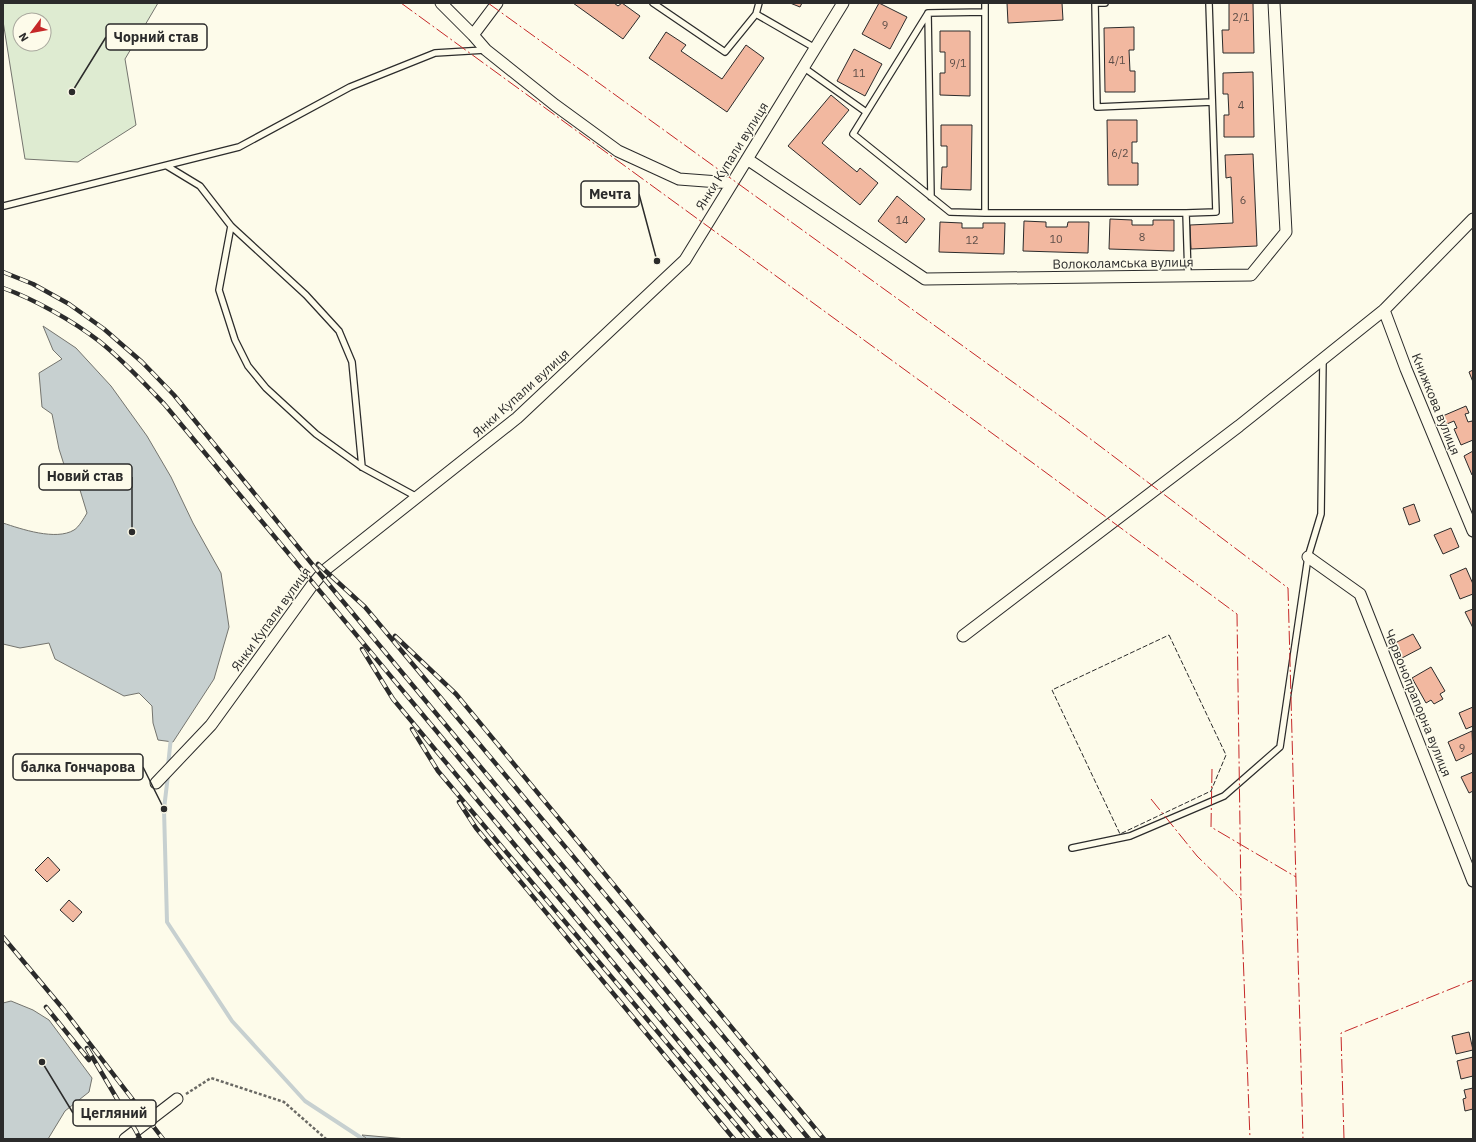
<svg xmlns="http://www.w3.org/2000/svg" width="1476" height="1142" font-family="'IBM Plex Sans',sans-serif">
  <style>
    .green { fill: #deebd1; stroke: #74746e; fill-rule: evenodd }
    .water { fill: #c7d0d0; stroke: #74746e }
    .lines { fill: none; stroke-linecap: round; stroke-linejoin: round }
    .stream { stroke: #c7d0d0; stroke-width: 4 }
    .building { fill: #f2b8a0; stroke: #2b2b2b }
    .service-casing { stroke: #2b2b2b; stroke-width: 8 }
    .minor-casing { stroke: #2b2b2b; stroke-width: 13 }
    .path { stroke: #6a6964; stroke-width: 2.5; stroke-dasharray: 3 2; stroke-linecap: butt }
    .service { stroke: #fdfbea; stroke-width: 5.5 }
    .minor { stroke: #fdfbea; stroke-width: 11 }
    .rail-casing { stroke: #2b2b2b; stroke-width: 4.5 }
    .rail { stroke: #fdfbea; stroke-width: 3; stroke-dasharray: 9; stroke-linecap: butt }
    .fence { stroke: #2b2b2b; stroke-width: 1; stroke-dasharray: 5 2; stroke-linecap: butt }
    .power { stroke: #c62828; stroke-width: 1; stroke-dasharray: 14 3 2 3; stroke-linecap: butt }
    .labels { text-anchor: middle; dominant-baseline: central; stroke-width: 3; stroke-linejoin: round; paint-order: stroke }
    .number-label { font-size: 11px; fill: #5d4e48 }
    .street-label { font-size: 13px; fill: #2b2b2b; stroke: #fdfbea }
    .leader { fill: none; stroke: #2b2b2b; stroke-width: 1.5 }
    .callout-dot { fill: #2b2b2b; stroke: #fdfbea; stroke-width: 1.5 }
    .callout { fill: #fdfbea; stroke: #2b2b2b; stroke-width: 1.5 }
    .callout-label { font-size: 14px; text-anchor: middle; font-weight: bold; fill: #2b2b2b }
  </style>
  <rect width="100%" height="100%" fill="#fdfbea"/>
  <!-- green -->
  <path class="green" d="M3,3H158L125,59L136,125L78,162L25,159L3,21ZM20,20H44V44H20Z"/>
  <!-- water -->
  <path class="water" d="M43,326L76,348L111,386L147,436L171,477L193,523L221,573L229,627L214,679L173,742L158,740L153,723L152,706L139,693L124,696L55,659L49,643L20,648L3,644V523C21,529 56,541 74,530C79,527 84,518 87,513L80,490L82,483L68,477L59,449L52,414L42,407L39,373L62,359L53,350Z
    M11,1001L33,1010L49,1020L92,1078L89,1092L65,1111L48,1139H3V1003Z
    M362,1135L407,1139H367Z"/>
  <g class="lines">
    <!-- stream -->
    <path class="stream" d="M168,766L171,737
      M168,775L164,809L167,922L232,1021L305,1101L363,1139"/>
  </g>
  <!-- building -->
  <path class="building" d="M573,3H614L618,6L622,3L640,16L623,39Z
    M790,3H802L800,7Z
    M879,3L907,17L890,49L862,34Z
    M1007,3H1062L1063,20L1008,23Z
    M1229,3H1253L1254,53H1223L1222,30H1229Z
    M1134,27V50H1129L1130,71H1135V92H1105L1104,28Z
    M940,31H970V96L940,95V73H945V52H940Z
    M666,32L686,45L681,51L722,79L746,45L764,58L727,112L649,58Z
    M854,49L882,64L865,96L837,81Z
    M1253,72L1254,137H1224V115H1229L1228,94H1223V73Z
    M831,95L849,110L822,143L857,172L860,168L878,183L860,205L788,146Z
    M1107,120H1137V142H1132V163H1138V185H1108Z
    M941,125H972L971,190L941,189L942,167H947V146H941Z
    M1253,154L1257,246L1191,249L1190,225L1233,223L1231,177L1226,178L1225,155Z
    M897,196L925,219L906,243L878,221Z
    M1110,219L1132,220V225H1153V220H1174V251L1109,249Z
    M1024,221L1046,222V227H1067L1068,222H1089L1088,253L1023,251Z
    M940,222L962,223V228H983V223H1005L1004,254L939,252Z
    M1473,370V382L1469,372Z
    M1466,406L1469,413L1465,414L1468,422L1472,421L1473,424V440L1461,445L1454,429L1457,428L1454,421L1442,426L1438,418Z
    M1473,451V474L1472,475L1464,456Z
    M1414,504L1420,521L1409,525L1403,508Z
    M1451,528L1459,547L1443,554L1434,535Z
    M1466,568L1473,584V594L1460,599L1450,575Z
    M1473,609V628L1465,612Z
    M1413,634L1421,648L1402,658L1395,643Z
    M1431,667L1445,691L1440,694L1443,699L1434,704L1431,700L1426,703L1412,678Z
    M1473,707V726L1466,729L1459,713Z
    M1472,731L1473,753L1456,761L1448,742Z
    M1473,772V791L1469,793L1461,777Z
    M48,857L60,870L47,882L35,870Z
    M69,900L82,912L73,922L60,910Z
    M1469,1032L1473,1050L1456,1054L1452,1036Z
    M1473,1057V1076L1461,1079L1457,1061Z
    M1473,1088V1109L1465,1111L1463,1099L1466,1098L1464,1090Z"/>
  <g class="lines">
    <!-- service casing -->
    <g class="service-casing">
      <path id="service" d="M653,3L725,52L756,14L759,3
        M985,3V213H1186
        M1095,3L1097,107L1212,102
        M1095,3H1105
        M928,13L985,12
        M756,14L815,48
        M803,67L866,112
        M167,166L200,186L231,226L306,295L339,331L352,362L362,467
        M931,197L928,13L853,134L950,212L985,213
        M4,206L239,147L350,87L435,53L485,50
        M231,226L219,290L235,340L248,366L266,388L316,434L362,467L417,497
        M1188,276L1186,213L1216,212L1209,3
        M1072,848L1130,836L1224,796L1280,747L1308,557L1321,514L1323,359"/>
    </g>
    <!-- minor casing -->
    <g class="minor-casing">
      <path id="minor" d="M441,3L473,35L486,50L555,105L618,151L679,179L732,183
        M473,35L497,3
        M747,159L925,279L1251,275L1286,232L1274,3
        M1384,310L1406,369L1473,531
        M1308,557L1360,594L1473,881
        M963,636L1239,426L1384,310L1473,219
        M156,783L211,725L313,584L325,570L517,418L685,260L843,3
        M125,1139L177,1099"/>
    </g>
    <!-- path -->
    <path class="path" d="M186,1094L211,1078L284,1102L326,1139"/>
    <!-- service -->
    <use href="#service" class="service"/>
    <!-- minor -->
    <use href="#minor" class="minor"/>
    <!-- rail casing -->
    <g class="rail-casing">
      <path id="rail" d="M3,272L33,284L69,304L104,329L142,362L174,395L321,575L790,1139
        M3,288C34,299 73,321 99,341C123,360 144,383 165,405L776,1139
        M318,564L365,607L809,1139
        M395,636L456,694L824,1139
        M362,649L393,699L760,1139
        M412,729L438,771L748,1139
        M459,802L476,828L734,1139
        M3,937L64,1010L163,1139
        M46,1007L89,1060
        M87,1048L136,1131L140,1139"/>
    </g>
    <!-- rail -->
    <use href="#rail" class="rail"/>
    <!-- fence -->
    <path class="fence" d="M1169,635L1226,755L1211,791L1120,834L1052,690Z"/>
    <!-- power -->
    <path class="power" d="M401,3L1037,466L1237,614L1241,899
      M488,3L1064,419L1288,588L1303,1139
      M1212,769L1211,827L1296,877
      M1151,799L1197,856L1241,899L1250,1139
      M1344,1139L1341,1033L1473,980"/>
  </g>
  <g class="labels">
    <!-- number labels -->
    <g class="number-label">
      <text x="1241" y="17">2/1</text>
      <text x="885" y="25">9</text>
      <text x="1117" y="60">4/1</text>
      <text x="958" y="63">9/1</text>
      <text x="859" y="73">11</text>
      <text x="1241" y="105">4</text>
      <text x="1120" y="153">6/2</text>
      <text x="1243" y="200">6</text>
      <text x="902" y="220">14</text>
      <text x="1142" y="237">8</text>
      <text x="1056" y="239">10</text>
      <text x="972" y="240">12</text>
      <text x="1462" y="748">9</text>
    </g>
    <!-- street labels -->
    <g class="street-label">
      <text transform="translate(732 156) rotate(-58)">Янки Купали вулиця</text>
      <text transform="translate(1123 263) rotate(-1)">Волоколамська вулиця</text>
      <text transform="translate(521 393) rotate(-42)">Янки Купали вулиця</text>
      <text transform="translate(1436 404) rotate(68)">Книжкова вулиця</text>
      <text transform="translate(271 619) rotate(-54)">Янки Купали вулиця</text>
      <text transform="translate(1418 703) rotate(68)">Червонопрапорна вулиця</text>
    </g>
  </g>
  <!-- callouts -->
  <path class="leader" d="M72 92L106 37M657 261L639 194M132 532L132 477M164 809L143 767M42 1062L73 1113"/>
  <g class="callout-dot">
    <circle cx="72" cy="92" r="4"/>
    <circle cx="657" cy="261" r="4"/>
    <circle cx="132" cy="532" r="4"/>
    <circle cx="164" cy="809" r="4"/>
    <circle cx="42" cy="1062" r="4"/>
  </g>
  <g class="callout">
    <rect x="106" y="24" width="101" height="26" rx="4"/>
    <rect x="581" y="181" width="58" height="26" rx="4"/>
    <rect x="39" y="464" width="93" height="26" rx="4"/>
    <rect x="13" y="754" width="130" height="26" rx="4"/>
    <rect x="73" y="1100" width="83" height="26" rx="4"/>
  </g>
  <g class="callout-label">
    <text x="156" y="42">Чорний став</text>
    <text x="610" y="199">Мечта</text>
    <text x="85" y="481">Новий став</text>
    <text x="78" y="772">балка Гончарова</text>
    <text x="114" y="1118">Цегляний</text>
  </g>
  <!-- border -->
  <rect width="1476" height="1142" fill="none" stroke="#2b2b2b" stroke-width="8"/>
  <!-- north arrow -->
  <g transform="translate(32 32) rotate(238)"><circle r="19" fill="#fdfbea" stroke="#a9a89e"/>
  <path d="M0-3L7 15L0 10L-7 15Z" fill="#c62828"/>
  <text y="-6" font-size="11" font-weight="bold" text-anchor="middle" fill="#2b2b2b">N</text>
  </g>
</svg>
